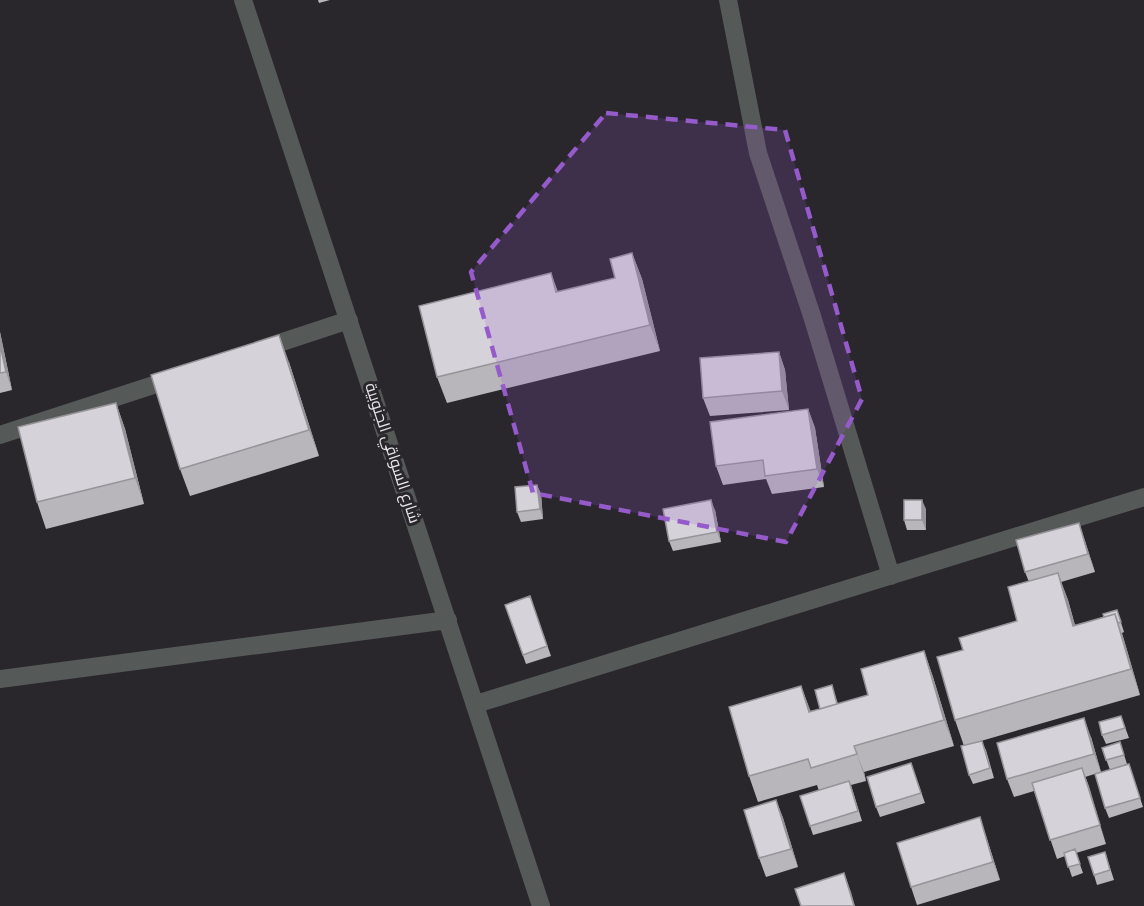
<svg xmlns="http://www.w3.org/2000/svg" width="1144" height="906" font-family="'Fira Sans',Cairo,sans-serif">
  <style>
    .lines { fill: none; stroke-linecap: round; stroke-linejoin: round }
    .minor { stroke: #555957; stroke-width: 18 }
    .wall { fill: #b8b5bb }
    .shaded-wall { fill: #969399 }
    .building { fill: #d6d2da; stroke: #969399; stroke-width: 1.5 }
    .marked { fill: #965bca; fill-opacity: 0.2; stroke: #965bca; stroke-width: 4.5; stroke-dasharray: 12 8; stroke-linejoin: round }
    .labels { text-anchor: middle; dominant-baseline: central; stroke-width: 6; stroke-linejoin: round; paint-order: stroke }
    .street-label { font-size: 16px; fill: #e9e7eb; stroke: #29262c }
  </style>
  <rect width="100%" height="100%" fill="#29262c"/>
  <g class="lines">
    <!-- minor -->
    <path class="minor" d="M243,0L541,906
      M728,0L758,153L812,316L891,576
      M258,350L349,320
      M0,435L175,378
      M0,679L448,620
      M476,704L1144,497"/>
  </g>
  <!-- wall -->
  <path class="wall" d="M318,0H330L319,3Z
    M632,253L642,279L660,351L447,403L437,377L551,273L558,292L615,278Z
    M0,332L12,390L0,393Z
    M779,352L785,370L789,410L710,416L703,398Z
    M289,362L319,456L190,496L180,469Z
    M116,403L125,429L144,504L46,529L37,502Z
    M808,409L815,428L824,487L772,494L766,479L723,485L716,466Z
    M537,485L541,494L543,519L521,522L517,512Z
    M926,509V530H907L904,520Z
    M715,510L721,542L673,551L669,541Z
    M1079,523L1095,572L1061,582L1068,600L1075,625L1104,617L1117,610L1124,632L1122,633L1140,695L981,741L986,750L994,778L973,784L969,775L964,746L955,720L963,650L1017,621L1029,582L1025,572Z
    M530,596L551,656L526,664L505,605Z
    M924,651L933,677L954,746L864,772L866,781L851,785L862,821L813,835L810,826L819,791L817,785L758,802L749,776L801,686L810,711L820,709L835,695L838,704L868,695Z
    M1121,716L1129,738L1106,744L1102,735Z
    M1091,737L1101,772L1085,777L1106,844L1076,853L1083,873L1072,877L1065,856L1057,859L1034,791L1014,797L1007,779Z
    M1120,742L1127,764L1110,770L1102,748Z
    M911,763L925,803L880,817L876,807Z
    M1129,764L1143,807L1109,818L1105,808Z
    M776,800L783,818L798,867L766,877L759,858Z
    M986,836L1000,880L917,905L911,887Z
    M1105,852L1114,880L1097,885L1094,875Z"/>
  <!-- shaded-wall -->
  <path class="shaded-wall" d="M632,253L642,279L660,351L650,325Z
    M0,332L12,390L6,372L0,345Z
    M279,335L289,362L319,456L309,430Z
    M779,352L785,370L789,410L782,391Z
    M116,403L125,429L144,504L135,478Z
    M808,409L815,428L824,487L817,469Z
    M537,485L541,494L543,519L540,509Z
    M711,500L715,510L721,542L717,532Z
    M922,500L926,509V530L922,520Z
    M1079,523L1085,541L1095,572L1088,554Z
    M1058,573L1068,600L1082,652L1073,626Z
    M1115,614L1124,640L1140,695L1131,669Z
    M924,651L933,677L954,746L944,720Z
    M801,686L811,712H809Z
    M1084,718L1091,737L1101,772L1094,754Z
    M854,746L864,772L866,781L857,754Z
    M1082,768L1089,786L1106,844Z
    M776,800L783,818L798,867L791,849Z
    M980,817L986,836L1000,880L993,862Z
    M844,873L851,892L855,906H854Z"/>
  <!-- building -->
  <path class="building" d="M632,253L650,325L437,377L419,306L551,273L556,292L615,278L610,259Z
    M279,335L309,430L180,469L151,375Z
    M0,345L6,372L0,373Z
    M779,352L782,391L703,398L700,358Z
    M116,403L135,478L37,502L18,427Z
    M808,409L817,469L765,476L763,460L716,466L710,422Z
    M537,485L540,509L517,512L515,487Z
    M711,500L717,532L669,541L663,509Z
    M904,500H922V520H904Z
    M1079,523L1088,554L1025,572L1016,540Z
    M1058,573L1073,626L1115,614L1131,669L955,720L937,657L963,650L959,638L1017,621L1008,587Z
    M530,596L547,646L523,655L505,605Z
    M1117,610L1121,622L1118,623L1115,614L1104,617L1103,614Z
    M924,651L944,720L854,746L857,754L811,768L808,759L749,776L729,707L801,686L809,712L868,695L861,669Z
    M832,685L837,704L820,709L815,690Z
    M1121,716L1125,728L1102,735L1099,722Z
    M1084,718L1094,754L1007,779L997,743Z
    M982,741L990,768L969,775L961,746Z
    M1120,742L1124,755L1106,760L1102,748Z
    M911,763L921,793L876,807L867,777Z
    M1129,764L1140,798L1105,808L1095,774Z
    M1082,768L1100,825L1050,840L1032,783Z
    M849,781L858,811L810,826L800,796Z
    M776,800L791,849L759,858L744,810Z
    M980,817L993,862L911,887L897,843Z
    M1075,849L1080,864L1068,867L1064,853Z
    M1105,852L1110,870L1094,875L1088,857Z
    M844,873L854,906H801L795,889Z"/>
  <!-- marked area -->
  <path class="marked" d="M606,113L785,130L862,399L786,542L533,493L471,272Z"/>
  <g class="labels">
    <!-- street labels -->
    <g class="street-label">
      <text transform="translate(393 453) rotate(72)">شارع السواقي الجنوبية</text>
    </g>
  </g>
</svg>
